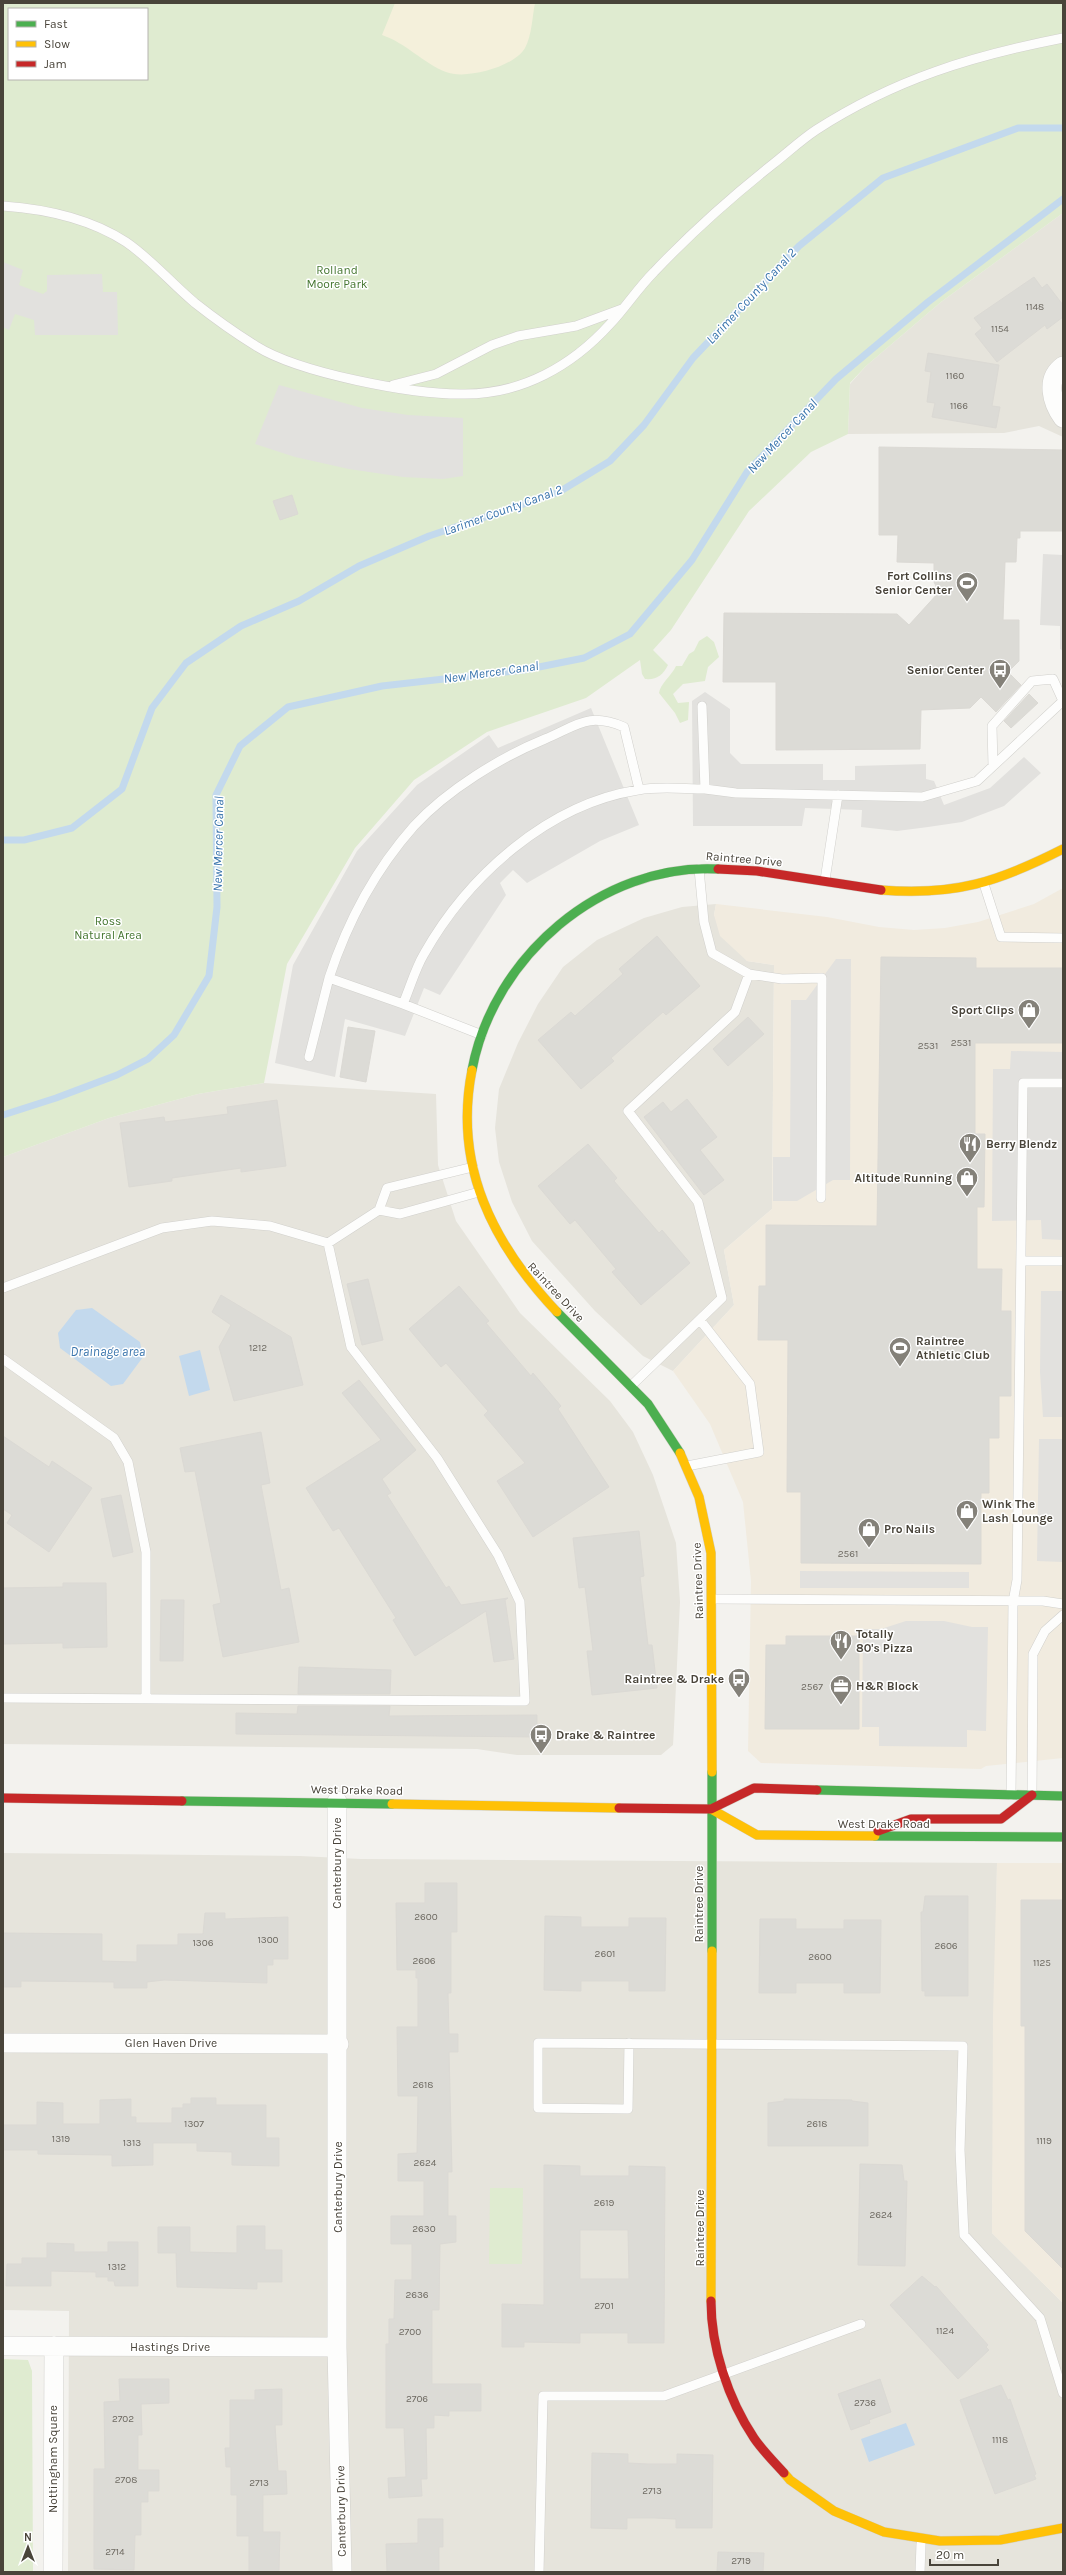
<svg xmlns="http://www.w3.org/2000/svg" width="1066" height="2575" font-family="Karla,sans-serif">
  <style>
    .residential { fill: #e6e4dc }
    .commercial { fill: #f1ebdf }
    .green { fill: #dfebd0; fill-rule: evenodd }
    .sand { fill: #f4f0db }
    .parking { fill: #e2e1de }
    .water { fill: #c3d9ed }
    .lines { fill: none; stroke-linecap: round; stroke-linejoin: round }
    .stream { stroke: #c3d9ed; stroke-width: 7 }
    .building { fill: #dcdbd6; stroke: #dbd9d4; fill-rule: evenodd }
    .lane-casing { stroke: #d1d0cc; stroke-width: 10 }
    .street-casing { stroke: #d1d0cc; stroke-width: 20 }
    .fast-casing { stroke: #d1cfc5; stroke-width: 10 }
    .slow-casing { stroke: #d1cfc5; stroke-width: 10 }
    .jam-casing { stroke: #d1cfc5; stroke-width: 10 }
    .lane { stroke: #fdfdfc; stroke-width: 9 }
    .street { stroke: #fdfdfc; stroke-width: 19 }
    .fast { stroke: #4caf50; stroke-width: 9 }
    .slow { stroke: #ffc107; stroke-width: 9 }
    .jam { stroke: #c62828; stroke-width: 9 }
    .labels { text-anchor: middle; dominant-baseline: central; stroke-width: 3; stroke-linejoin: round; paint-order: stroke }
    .number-label { font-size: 10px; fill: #6e6a62 }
    .park-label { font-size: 12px; fill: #467731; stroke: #fff }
    .poi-label { font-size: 12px; font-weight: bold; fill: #49443a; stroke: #fff; text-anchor: start }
    .street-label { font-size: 12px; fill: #49443a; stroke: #fff }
    .water-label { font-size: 13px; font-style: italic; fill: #3a75ad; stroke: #fff }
  </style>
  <rect width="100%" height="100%" fill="#f3f2ee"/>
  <!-- residential -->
  <path class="residential" d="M1063,213V437L1039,426L1004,433L848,434L850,384L866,366L941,302Z
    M716,904L714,915L747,961L774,965L772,1209L724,1250L734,1305L673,1371L643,1356L595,1311L532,1241L512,1202L499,1162L495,1128L499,1089L518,1043L538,1004L563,967L597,940L644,918L682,907Z
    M264,1083L436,1094L438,1165L456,1221L520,1313L610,1401L633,1432L653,1475L676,1543L680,1602L674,1727L673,1745L661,1755H517L477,1749L3,1744V1157L109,1118L198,1094Z
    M3,1853L300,1856L361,1859L997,1863L992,2233L1063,2303V2572H68L69,2311L3,2310Z"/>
  <!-- commercial -->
  <path class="commercial" d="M1063,888V1758L986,1766L981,1769L761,1763L748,1751L751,1581L743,1502L710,1424L673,1371L734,1305L724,1250L772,1209L774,965L747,961L720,936L714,915L716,904L827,917L879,927L914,930L945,928L978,922L1034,904Z
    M997,1863H1063V2303L992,2233L993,2015Z"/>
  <!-- green -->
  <path class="green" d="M3,3H1063V213L941,302L866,366L850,383L848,434L811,452L749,511L671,630L653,650L668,665C663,675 657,680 645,679L642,674L640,660L586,698L487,732L414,780L355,848L287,964L264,1083L198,1094L109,1118L3,1157ZM9,9H147V79H9Z
    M707,636L714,642L719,657L708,667L705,681L683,684L673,694L678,703L689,702L688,720L680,723L675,713L659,693C660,684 672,675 676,666H682L689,654L694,651L699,641Z
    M490,2188H523L522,2264H489Z
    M3,2359L28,2360L32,2371L33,2572H3Z"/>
  <!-- sand -->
  <path class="sand" d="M395,3H535C532,18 532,35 525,48C514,67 466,80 446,72C423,63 406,43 382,35Z"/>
  <!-- parking -->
  <path class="parking" d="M3,262L23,270L19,285L43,294L47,291V275L102,274L103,292H117L118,335H35L34,320L15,314L9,330L3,327Z
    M279,385L362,408L408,415L463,418V476L443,479L403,477L349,469L295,457L255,444Z
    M1043,554L1063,555V651L1060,649V626L1040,625Z
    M705,692L730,709V753L741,764H823V780H855V766L926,764V779L934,781L944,805L990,788L1024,757L1041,773L1004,806L962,822L928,827L897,831L861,827L862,810L805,808L802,826H693L692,701Z
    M591,708L639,825L600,841L527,883L513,870L500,883L506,895L440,995L424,988L405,1036L345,1019L335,1077L275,1063L293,965L357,851L417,785L489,735L498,748Z
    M836,959H851L850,1180H833L797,1201H773V1157H790L791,1000H806Z
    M1011,1051L1063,1052V1240L1042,1239L1041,1220L992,1221L993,1069H1010Z
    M1041,1291H1063V1417H1043L1040,1372Z
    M1039,1439H1063V1562L1037,1561Z
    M800,1571L969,1572V1588H800Z
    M906,1621H944L972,1627H988L986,1731L967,1730V1747L879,1746V1727H862L863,1629H881Z"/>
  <!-- water -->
  <path class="water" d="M92,1308L140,1342L143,1357L123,1384L111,1386L60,1348L58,1333L76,1310Z
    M200,1350L210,1390L189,1396L179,1356Z
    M906,2423L915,2445L869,2462L861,2439Z"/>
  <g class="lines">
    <!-- stream -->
    <path class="stream" d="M3,840H24L72,828L122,789L152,708L186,663L241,626L299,601L359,566L429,536L559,492L610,461L644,425L693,358L799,246L883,178L1018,128H1063
      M3,1115L56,1098L117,1075L148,1059L174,1035L209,976L217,907L216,795L240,746L288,707L382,686L524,670L584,658L630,634L692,560L747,472L836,379L928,302L1063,199"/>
  </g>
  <!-- building -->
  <path class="building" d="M1034,277L1042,288L1047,284L1063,305V317L1047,329L1045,325L997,362L975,334L982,328L974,318Z
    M928,353L999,365L992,406L1000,407L996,428L932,417L935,403L927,402L931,372L925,371Z
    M879,447L1063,450V531H1020V538H1017L1016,562H1005L1003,620H1019V661L1008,672L1021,685L996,712L981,697L970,708L921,710L920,749L776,750V682H723L724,613L897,614L909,625L939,592L934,582V563L897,562L898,535H879Z
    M292,495L298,514L280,520L273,501Z
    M1029,694L1038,703L1011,728L1004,721Z
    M657,936L700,986L666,1015L663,1012L611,1058L614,1061L581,1089L538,1040L571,1012L575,1016L623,974L619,969Z
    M881,957L976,958V968H1063V1043H975V1134H985L984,1207H977V1269H1002L1001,1311H1011V1396H999V1438H989V1493H981V1564L801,1563V1492H787L788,1340H758L759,1286H766V1225L877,1226Z
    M748,1017L764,1034L728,1066L713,1049Z
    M348,1027L375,1031L366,1082L340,1077Z
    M687,1099L717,1137L700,1150L724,1180L704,1195L644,1117L663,1102L671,1112Z
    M277,1100L286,1166L241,1172V1168L172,1178V1181L129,1187L120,1123L164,1117L165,1122L228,1114L227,1107Z
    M588,1144L617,1178L614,1181L659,1233L662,1230L690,1263L641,1305L612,1272L616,1269L575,1220L570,1224L538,1186Z
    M368,1279L383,1340L362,1345L347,1284Z
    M459,1286L489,1321L486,1323L531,1376L533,1373L561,1406L558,1409L609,1487L533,1537L497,1481L525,1463L484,1415L488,1411L446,1363L441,1367L409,1329Z
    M221,1295L291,1337L303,1385L234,1401L219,1347L231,1325L212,1312Z
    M359,1380L416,1450L382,1479L391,1493L387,1495L446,1588L449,1586L461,1605L508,1598L505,1600L514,1659L494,1662L486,1611L415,1656L393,1620L396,1618L339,1528L333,1531L306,1488L381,1440L342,1393Z
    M261,1432L270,1483L261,1485L281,1590L289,1588L299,1642L223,1657L213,1605L221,1603L195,1471L185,1472L180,1448Z
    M3,1436L49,1467L52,1461L92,1488L49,1552L7,1523L12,1515L3,1509Z
    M121,1495L133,1552L113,1557L101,1499Z
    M639,1531L644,1576L640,1577L648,1645H652L657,1688L592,1695L587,1651H593L585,1587L579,1588L573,1538Z
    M63,1583H106L107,1647L63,1648V1643L3,1644V1588L63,1587Z
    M161,1600H184L183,1661H160Z
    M786,1636H859V1729H765L766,1645H786Z
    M299,1667L391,1670L390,1694H298Z
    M298,1706H390L389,1716L537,1715V1737L236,1734V1713L297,1714Z
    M425,1883H457V1932H451V1993H448L449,2034H458V2052H449L452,2172H448V2216H456V2242L440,2244L439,2310H432V2384H481V2411H449V2416L434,2415V2428H426L427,2479H421L422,2496L389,2498L388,2478L406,2477L404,2428H386V2344H389V2319H394L395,2280H412V2244H391V2216H424V2181H398V2154L417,2153L418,2096H398L397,2027H418V1978H416V1970H397L396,1903H425Z
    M925,1896H968V1996H925V1991H922L921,1912H923Z
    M1021,1900H1063V2269L1025,2231V2026H1021Z
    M205,1913H225V1919L288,1917V1959H273V1965H267V1983L164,1980L147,1982V1988H114V1982L21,1981V1987H3V1933L102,1934V1961L137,1962V1945H178V1934H203Z
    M545,1916L581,1917V1927H629V1918H666L665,1991H629V1981H581V1991L544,1990Z
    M760,1919H796V1929H844V1920H881L880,1993H844V1983H796V1993H759Z
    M191,2098H216V2105H266V2138H279V2166L232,2165V2152L197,2151V2143H153V2165L112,2166V2155L38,2154V2150H3V2125H37V2102L63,2103V2124H100V2100L131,2099V2117H136V2123H172V2108H183V2104H191Z
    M784,2099L852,2100V2101L868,2103V2146H768V2103L784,2101Z
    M860,2164L902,2165L904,2181H907L905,2266L858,2265Z
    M544,2165L580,2166V2176H629V2166L665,2167L664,2343H628V2333H580V2343L524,2342V2347H502V2304L544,2305ZM580,2230H628L629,2279H580Z
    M237,2226H265V2250H282V2282H257V2289L177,2287L176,2253H158V2227H190V2252L237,2253Z
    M108,2242H138V2286H115L114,2281H108V2277H96V2272L51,2271V2286H6L7,2264H22V2258H47V2243L74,2244V2252H108Z
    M922,2276L935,2287L936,2286L988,2345L986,2347L989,2350L958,2379L890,2305Z
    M119,2379H169V2403L141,2404L142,2435H138V2470H159V2491H148V2502H141V2535H135L134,2570L94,2569V2469H105L104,2402L120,2401Z
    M880,2379L891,2412L869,2420L870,2423L851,2430L838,2394Z
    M1001,2385L1008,2400L1010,2399L1036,2474L1034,2475L1036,2479L995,2494L960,2400Z
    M282,2389V2425H275L278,2471H286L287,2494L263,2495V2532H280L279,2571H249V2536H237V2495H231V2467H226L225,2448H230V2400H255V2390Z
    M592,2453L628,2454V2463L648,2464H677V2454L713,2455L712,2528H676V2519L655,2518H627V2529L591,2528Z
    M418,2519H443V2547H439V2572H387L386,2544L418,2543Z
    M718,2552L764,2553L763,2572H717Z"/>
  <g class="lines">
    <!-- lane casing -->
    <g class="lane-casing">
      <path id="lane" d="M3,206C46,209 89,218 126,242C151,259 171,283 195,303C214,318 235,333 256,346C299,373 413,395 465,394C522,394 572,366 610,324C626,307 638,288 654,272C691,233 730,198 773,164C787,153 801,140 816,130C895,79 972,56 1063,38
        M393,385L436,374L492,345L518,336L576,326L622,309
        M702,706L705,789L736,793L922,797L977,781L1063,701
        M993,766L992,726L1032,681L1053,679L1063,701
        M699,869L704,922L712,953L749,974L782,979L822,978L821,1198
        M825,880L838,795
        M984,884L1001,937L1063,938
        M403,1004L329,978C347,923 375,870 414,826C447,790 501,757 545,739C578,725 588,712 624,727L639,789
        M482,1035L403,1004C410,988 415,969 424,954C468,876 548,804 638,790C660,786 684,789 705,789
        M309,1057L329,978
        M473,1167L387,1188L379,1210L400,1214L479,1192
        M1021,1261H1063
        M3,1288L162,1228L212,1221L270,1226L328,1243L379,1210
        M3,1359L114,1438L128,1462L146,1552V1699
        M631,1386L722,1298L698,1202L628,1111L735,1012L749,974
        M687,1466L759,1452L750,1384L700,1320
        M712,1599L1043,1601L1063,1604
        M3,1698L525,1701L520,1602L498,1555L437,1458L351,1347L328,1243
        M1011,1795L1013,1602L1017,1580L1023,1083H1063
        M1032,1795L1033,1654L1045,1631L1063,1615
        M629,2043L628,2109L538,2108V2043L963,2046L960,2150L964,2235L1040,2318L1063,2393
        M539,2572L543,2396H664L861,2324
        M920,2572L921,2544"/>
    </g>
    <!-- street casing -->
    <g class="street-casing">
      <path id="street" d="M1063,366C1045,379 1052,403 1063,418
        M337,1801V2347L342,2572
        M3,2043L339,2044
        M3,2346L337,2347
        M53,2572L54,2346"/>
    </g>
    <!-- fast casing -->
    <g class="fast-casing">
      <path id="fast" d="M472,1070C493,957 601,863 718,869
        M557,1312L648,1404L680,1453
        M817,1790L1063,1796
        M182,1801L392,1804
        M875,1836L1063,1837
        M712,1951V1772"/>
    </g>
    <!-- slow casing -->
    <g class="slow-casing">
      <path id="slow" d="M881,890C955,896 998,882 1063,849
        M472,1070C453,1166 493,1244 557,1312
        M680,1453L699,1497L711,1553L712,1772
        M392,1804L619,1808
        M711,1809L757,1835L875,1836
        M711,2301L712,1951
        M784,2473L790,2480L834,2511L884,2532L940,2541L1000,2540L1063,2528"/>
    </g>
    <!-- jam casing -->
    <g class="jam-casing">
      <path id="jam" d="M718,869L757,871L881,890
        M3,1798L182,1801
        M619,1808L711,1809L754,1788L817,1790
        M878,1831L911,1819H1001L1032,1795
        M711,2301C711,2347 728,2399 754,2438C762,2450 774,2462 784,2473"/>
    </g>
    <!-- lane -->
    <use href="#lane" class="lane"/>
    <!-- street -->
    <use href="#street" class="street"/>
    <!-- fast -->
    <use href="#fast" class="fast"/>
    <!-- slow -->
    <use href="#slow" class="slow"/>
    <!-- jam -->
    <use href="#jam" class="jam"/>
  </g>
  <!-- icons -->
  <defs>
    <g id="stadium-pin" transform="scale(1.15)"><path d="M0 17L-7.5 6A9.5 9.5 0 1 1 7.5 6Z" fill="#848179" stroke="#fff"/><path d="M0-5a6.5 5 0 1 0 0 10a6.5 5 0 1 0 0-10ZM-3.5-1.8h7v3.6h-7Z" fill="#fff"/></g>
    <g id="bus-pin" transform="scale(1.15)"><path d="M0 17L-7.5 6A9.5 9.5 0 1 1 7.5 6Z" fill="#848179" stroke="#fff"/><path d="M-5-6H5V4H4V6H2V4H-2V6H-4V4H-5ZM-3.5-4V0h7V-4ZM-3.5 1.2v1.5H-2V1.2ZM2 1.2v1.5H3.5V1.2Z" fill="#fff"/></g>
    <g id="shop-pin" transform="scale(1.15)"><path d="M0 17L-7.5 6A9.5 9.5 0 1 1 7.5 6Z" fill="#848179" stroke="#fff"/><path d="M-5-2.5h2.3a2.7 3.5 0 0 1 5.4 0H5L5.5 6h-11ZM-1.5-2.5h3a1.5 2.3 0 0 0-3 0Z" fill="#fff"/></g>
    <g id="restaurant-pin" transform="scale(1.15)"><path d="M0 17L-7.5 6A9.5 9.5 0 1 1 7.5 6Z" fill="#848179" stroke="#fff"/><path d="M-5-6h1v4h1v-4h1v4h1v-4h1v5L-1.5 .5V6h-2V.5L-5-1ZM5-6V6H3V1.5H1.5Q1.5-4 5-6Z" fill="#fff"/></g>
    <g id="office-pin" transform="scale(1.15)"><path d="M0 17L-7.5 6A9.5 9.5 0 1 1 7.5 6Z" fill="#848179" stroke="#fff"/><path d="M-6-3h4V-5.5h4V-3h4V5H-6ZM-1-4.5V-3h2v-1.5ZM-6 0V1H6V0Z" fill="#fff"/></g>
  </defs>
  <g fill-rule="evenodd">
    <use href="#stadium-pin" x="967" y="583"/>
    <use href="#bus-pin" x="1000" y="670"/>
    <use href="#shop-pin" x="1029" y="1010"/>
    <use href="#restaurant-pin" x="970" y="1144"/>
    <use href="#shop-pin" x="967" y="1178"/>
    <use href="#stadium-pin" x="900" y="1348"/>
    <use href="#shop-pin" x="967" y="1511"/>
    <use href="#shop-pin" x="869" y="1529"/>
    <use href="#restaurant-pin" x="841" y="1641"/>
    <use href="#bus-pin" x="739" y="1679"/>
    <use href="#office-pin" x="841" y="1686"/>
    <use href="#bus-pin" x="541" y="1735"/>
  </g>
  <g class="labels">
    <!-- number labels -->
    <g class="number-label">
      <text x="1035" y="307">1148</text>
      <text x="1000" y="329">1154</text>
      <text x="955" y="376">1160</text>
      <text x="959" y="406">1166</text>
      <text x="961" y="1043">2531</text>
      <text x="928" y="1046">2531</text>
      <text x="258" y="1348">1212</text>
      <text x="848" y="1554">2561</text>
      <text x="812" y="1687">2567</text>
      <text x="426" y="1917">2600</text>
      <text x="268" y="1940">1300</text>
      <text x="203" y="1943">1306</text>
      <text x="946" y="1946">2606</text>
      <text x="605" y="1954">2601</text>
      <text x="820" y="1957">2600</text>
      <text x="424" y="1961">2606</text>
      <text x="1042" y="1963">1125</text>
      <text x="423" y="2085">2618</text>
      <text x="194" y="2124">1307</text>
      <text x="817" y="2124">2618</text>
      <text x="61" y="2139">1319</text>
      <text x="1044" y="2141">1119</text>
      <text x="132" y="2143">1313</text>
      <text x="425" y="2163">2624</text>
      <text x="604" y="2203">2619</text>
      <text x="881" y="2215">2624</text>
      <text x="424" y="2229">2630</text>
      <text x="117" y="2267">1312</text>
      <text x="417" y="2295">2636</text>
      <text x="604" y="2306">2701</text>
      <text x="945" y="2331">1124</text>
      <text x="410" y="2332">2700</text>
      <text x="417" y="2399">2706</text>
      <text x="865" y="2403">2736</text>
      <text x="123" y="2419">2702</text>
      <text x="1000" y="2440">1118</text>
      <text x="126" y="2480">2708</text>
      <text x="259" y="2483">2713</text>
      <text x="652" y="2491">2713</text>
      <text x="115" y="2552">2714</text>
      <text x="741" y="2561">2719</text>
    </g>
    <!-- park labels -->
    <g class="park-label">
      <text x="337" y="270">Rolland<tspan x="337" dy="14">Moore Park</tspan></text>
      <text x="108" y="921">Ross<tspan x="108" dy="14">Natural Area</tspan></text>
    </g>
    <!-- poi labels -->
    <g class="poi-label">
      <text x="952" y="576" text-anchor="end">Fort Collins<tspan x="952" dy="14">Senior Center</tspan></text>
      <text x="984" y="670" text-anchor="end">Senior Center</text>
      <text x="1014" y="1010" text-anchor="end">Sport Clips</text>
      <text x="986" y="1144">Berry Blendz</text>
      <text x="952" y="1178" text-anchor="end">Altitude Running</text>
      <text x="916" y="1341">Raintree<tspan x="916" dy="14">Athletic Club</tspan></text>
      <text x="982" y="1504">Wink The<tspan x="982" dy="14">Lash Lounge</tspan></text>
      <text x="884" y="1529">Pro Nails</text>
      <text x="856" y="1634">Totally<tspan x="856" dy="14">80's Pizza</tspan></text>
      <text x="724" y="1679" text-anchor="end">Raintree &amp; Drake</text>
      <text x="856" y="1686">H&amp;R Block</text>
      <text x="556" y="1735">Drake &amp; Raintree</text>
    </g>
    <!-- street labels -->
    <g class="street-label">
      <text transform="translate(744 859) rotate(5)">Raintree Drive</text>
      <text transform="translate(556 1292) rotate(47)">Raintree Drive</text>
      <text transform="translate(698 1581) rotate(-92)">Raintree Drive</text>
      <text transform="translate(357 1790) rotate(1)">West Drake Road</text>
      <text x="884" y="1824">West Drake Road</text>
      <text transform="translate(337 1863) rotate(-90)">Canterbury Drive</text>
      <text transform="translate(699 1904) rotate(-90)">Raintree Drive</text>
      <text x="171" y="2043">Glen Haven Drive</text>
      <text transform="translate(338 2187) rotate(-90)">Canterbury Drive</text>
      <text transform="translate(700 2228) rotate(-90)">Raintree Drive</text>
      <text x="170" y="2347">Hastings Drive</text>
      <text transform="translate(53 2459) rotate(-90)">Nottingham Square</text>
      <text transform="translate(341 2511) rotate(-91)">Canterbury Drive</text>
    </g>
    <!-- water labels -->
    <g class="water-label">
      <text transform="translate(751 296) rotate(-47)">Larimer County Canal 2</text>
      <text transform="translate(782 436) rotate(-47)">New Mercer Canal</text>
      <text transform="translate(503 510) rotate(-20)">Larimer County Canal 2</text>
      <text transform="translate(491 672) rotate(-8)">New Mercer Canal</text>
      <text transform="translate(218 844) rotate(-89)">New Mercer Canal</text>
      <text x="108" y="1351">Drainage area</text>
    </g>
  </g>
  <!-- border -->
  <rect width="1066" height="2575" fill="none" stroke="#49443a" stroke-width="8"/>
  <!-- legend -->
  <rect x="8" y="8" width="140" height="72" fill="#ffffff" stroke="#b6b4b0"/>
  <rect x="16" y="21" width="20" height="6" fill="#4caf50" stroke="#b6b4b0"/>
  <text x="44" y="28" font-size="12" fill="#49443a">Fast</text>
  <rect x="16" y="41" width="20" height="6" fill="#ffc107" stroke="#b6b4b0"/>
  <text x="44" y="48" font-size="12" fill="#49443a">Slow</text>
  <rect x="16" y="61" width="20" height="6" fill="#c62828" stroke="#b6b4b0"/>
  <text x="44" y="68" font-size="12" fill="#49443a">Jam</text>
  <!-- north arrow -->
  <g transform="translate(28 2547)" stroke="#ffffff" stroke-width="3" paint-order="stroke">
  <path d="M0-3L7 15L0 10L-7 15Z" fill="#49443a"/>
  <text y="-6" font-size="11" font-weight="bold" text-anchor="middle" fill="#49443a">N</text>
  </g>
  <!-- scale -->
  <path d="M930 2559v6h68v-6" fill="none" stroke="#49443a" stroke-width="2"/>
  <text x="936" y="2559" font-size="12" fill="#49443a" stroke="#ffffff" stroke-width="3" paint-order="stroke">20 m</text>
</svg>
